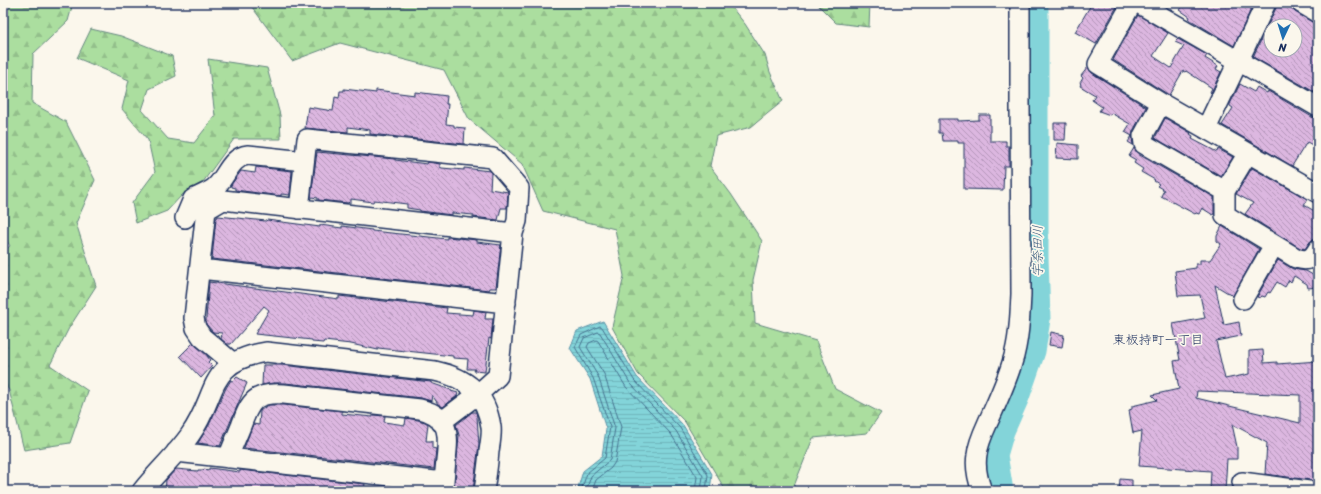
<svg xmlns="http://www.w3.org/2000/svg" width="1321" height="494" font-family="Sriracha,'Klee One',sans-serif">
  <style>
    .forest { fill: url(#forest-firs); stroke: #63867e }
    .water { fill: url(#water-rules); stroke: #5992a8 }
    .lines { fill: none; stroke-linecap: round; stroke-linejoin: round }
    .shore { stroke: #45718f; stroke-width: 1 }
    .river { stroke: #83d4d9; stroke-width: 25 }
    .building { fill: url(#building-back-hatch); stroke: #1b2f5e; fill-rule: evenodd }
    .minor-casing { stroke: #1b2f5e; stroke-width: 22 }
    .minor { stroke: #fbf7ec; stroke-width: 19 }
    .labels { text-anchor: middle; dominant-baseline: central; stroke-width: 3.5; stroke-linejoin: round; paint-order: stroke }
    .water-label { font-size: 13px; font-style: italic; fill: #35587d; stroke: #fbf7ec }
    .neighbourhood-label { font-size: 13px; fill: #1b2f5e; stroke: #fbf7ec }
  </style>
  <defs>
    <pattern id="forest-firs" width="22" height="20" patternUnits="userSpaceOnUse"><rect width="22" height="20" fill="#abde9f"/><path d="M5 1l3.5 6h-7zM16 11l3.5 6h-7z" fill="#93bf8b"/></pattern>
    <pattern id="water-rules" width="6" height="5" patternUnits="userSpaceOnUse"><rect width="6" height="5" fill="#83d4d9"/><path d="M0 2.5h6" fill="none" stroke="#71b6bd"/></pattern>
    <pattern id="building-back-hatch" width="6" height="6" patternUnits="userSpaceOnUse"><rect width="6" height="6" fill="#dcb7e0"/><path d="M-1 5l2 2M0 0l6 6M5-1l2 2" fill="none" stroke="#b295b9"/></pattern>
  </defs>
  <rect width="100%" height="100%" fill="#fbf7ec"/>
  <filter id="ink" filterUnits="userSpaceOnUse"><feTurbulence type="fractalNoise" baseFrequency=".025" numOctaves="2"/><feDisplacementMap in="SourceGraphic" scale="8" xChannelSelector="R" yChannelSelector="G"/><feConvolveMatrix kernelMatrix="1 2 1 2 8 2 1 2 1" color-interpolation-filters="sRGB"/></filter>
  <g filter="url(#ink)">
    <!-- forest -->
    <path class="forest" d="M3,3H73L68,21L33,54L32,103L66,122L95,180L76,223L96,286L69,328L50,365L88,391L70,443L24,450L9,390L3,382V252L10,246L3,234Z
      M249,3H728L745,24L765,55L770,72L783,101L751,127L716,136L710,166L731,194L762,241L753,280L755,323L816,341L835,389L881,413L867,433L813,438L792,491H726L685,422L638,374L612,327L624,276L615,229L543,211L522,164L469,119L444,70L340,43L292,61Z
      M816,3H870L869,27L836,23Z
      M91,29L121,36L172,56L176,76L149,89L142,110L168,139L194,143L215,116L208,59L267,68L280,115L281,139H234L203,182L182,195L167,211L136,223L132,203L155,172L148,140L122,109L129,80L77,58Z"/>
    <!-- water -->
    <path class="water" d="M603,321L637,377L683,425L712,474L710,491H577L583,471L602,456L606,429L590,379L570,348L577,331Z"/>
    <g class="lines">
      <!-- shore -->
      <path class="shore" d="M581,491L587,473L605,458L610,427L593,378L575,347L581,335L600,326L602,327L634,380L680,428L708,475L706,491
        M586,491L591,476L610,460L615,428L598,376L580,347L584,338L598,332L600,333L630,383L676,431L703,476L701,491
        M592,491L596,480L611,468L615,462L621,427L604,374L587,347L589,343L596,340L598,341L626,387L671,434L697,477L695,491"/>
      <!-- river -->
      <path class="river" d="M1001,491L995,455L1002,431L1017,397L1033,351L1038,319L1036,257V3"/>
    </g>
    <!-- building -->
    <path class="building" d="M1092,3H1119L1096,44L1075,32Z
      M1185,3H1254L1234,46L1189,19L1190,17L1180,10Z
      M1277,3H1290L1291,8L1295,12L1312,22L1318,24V90L1316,93L1253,57L1276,8ZM1271,26H1295V50H1271Z
      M1138,15L1168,33L1153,56L1171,68L1184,46L1175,42L1178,39L1207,55L1205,58L1218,66L1216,69L1221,72L1211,93L1210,92L1212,88L1186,71L1185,72L1183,71L1169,95L1113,60Z
      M1088,67L1092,73L1146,107L1133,131L1132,137L1133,145L1128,142L1132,136L1125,132L1130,124L1111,113L1110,115L1099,111L1102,107L1092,100L1095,95L1080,86L1081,84L1080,83L1083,78L1081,76Z
      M1240,84L1254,92L1257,87L1267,93L1268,91L1312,117L1318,118V148L1307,142L1292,166L1222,125L1233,108L1230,106V104Z
      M344,89L376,93V90L415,95V92L447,96L446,104H448L446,124L454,125V127L465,128L464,144L370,134V130L348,127V132L305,128L308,107L333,111L335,97L339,98L340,91H344Z
      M979,115H990V141H1006V146H1009V166H1004L1003,190L964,189V143H958V141H943L942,133H939V119H958V121L979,120Z
      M1165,118L1191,133L1190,134L1193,136L1192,139L1217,152L1218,149L1233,157L1221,176L1155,138Z
      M1054,123H1066L1065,140H1054Z
      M1057,143L1078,145V159L1056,158Z
      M1134,148L1138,154L1214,197V213L1213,215L1202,208L1199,214L1196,213L1195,214L1161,196L1164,190L1157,186L1159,184L1154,181L1155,180L1141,172L1143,169L1134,163L1136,160L1129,156Z
      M317,152L395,159V160L427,164L428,162L440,164V167L442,168L464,170V168L490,171L491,173L490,189L508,192L507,208H501L498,220L473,217V215L452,213V215L420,211V210L407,208V204L374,200L373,202L351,199V202H349L348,203L318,200V198L311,197Z
      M256,167L292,171L290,195L281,194V196L235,190V188L231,187V185L241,171L255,173Z
      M1252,168L1307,199L1304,205L1318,213V236L1316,238L1313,239L1309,243L1305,249L1300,248L1245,214L1253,203L1236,194Z
      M218,216L266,221L267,220L320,227V225L342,228V226L372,230V231L420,236L447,239V237L477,240V242L501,245L496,288H490L489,290L212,259L216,218H217Z
      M1222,226L1259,249L1233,296L1215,285L1224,325L1239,322L1241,336L1216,341L1225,379L1249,374V351L1263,350L1264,363L1277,362V364L1318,361V403H1314V427H1318V485L1315,482L1310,480L1265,474L1267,443L1232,424L1237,447V459H1227L1225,491H1210L1211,471L1139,466L1142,431L1133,433L1129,410L1132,409V406L1157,400L1152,395L1179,389L1174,361L1180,360L1173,324L1205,318L1200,295L1178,296L1175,271L1196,268V264H1200V260H1210L1221,244L1217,241V236ZM1197,391L1300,395V423L1196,398Z
      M1278,260L1293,269L1306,271L1318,278V287L1308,288L1307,284L1294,276L1291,282L1289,280L1285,287L1277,282L1270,293L1268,292L1265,297L1262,296L1260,298L1257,297Z
      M209,282L316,296L339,299V296L447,308L446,313L473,315L474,310L486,312L485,319H493L491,339L489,338L485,372L474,371L475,369H467L468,359L453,358V356L378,348V350L351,344L324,341L323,343L312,342V340L255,334L269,310L264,306L231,344H227L221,339L222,333L213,332L206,324V319Z
      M1051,332L1064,335L1062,347L1049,345Z
      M193,343L206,354L210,360L208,362L212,366L201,378L180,356Z
      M263,365H282L431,382V383L451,390V391L458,393L457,396L443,407L438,404L432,395L431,401L421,398L285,383H273L262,385Z
      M237,377L247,383L220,446L198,443L209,425L226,388L231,380L233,381Z
      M269,405H283L342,411V414L373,417V415L385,416L384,422L405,425L406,418L418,420L425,422L428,424L426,441H432V448L436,449L434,469L244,448L253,424L259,425L260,411L265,407Z
      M472,412H476L477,417L479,444L473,491H454L459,435L456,425Z
      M209,468L240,472V470L365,484L364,491H165L166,480L176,469L198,471V470H203L204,469L209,470Z
      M1120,479L1132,480V491H1119Z"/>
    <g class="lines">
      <!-- minor casing -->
      <g class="minor-casing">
        <path id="minor" d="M1132,3L1098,64L1161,103L1318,193
          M1138,3L1318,107
          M1301,3L1318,13
          M1161,103L1143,136L1144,144L1225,191
          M1206,129L1266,3
          M1248,153L1225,191V215L1296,258C1308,262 1312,259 1318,249
          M299,209L307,139L493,158L519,188L517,221L513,233L498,376L478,394L441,422
          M185,218L193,199C199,196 207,193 213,189C226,180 229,157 248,155L304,161
          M200,269L506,303
          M1243,299L1274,245
          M233,363L202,337L196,328L194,318L206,210L223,200L513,233
          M176,452L444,482
          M228,458C232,447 237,436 241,426C250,401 255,392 284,394L420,409C450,416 449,435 446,460C445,470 444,481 443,491
          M1242,482L1309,491
          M142,491C157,472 176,455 190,435C219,395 205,362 266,352L435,371C467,378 486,393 491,427C492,434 490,444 489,451C488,465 486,478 484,491
          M982,491C978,480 975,466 977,455C978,443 984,431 989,420C997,402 1006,383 1012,363C1019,341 1020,317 1021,294L1020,104V3"/>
      </g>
      <!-- minor -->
      <use href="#minor" class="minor"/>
    </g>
  </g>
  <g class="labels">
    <!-- water labels -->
    <g class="water-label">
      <text transform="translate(1037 251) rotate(-90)">宇奈田川</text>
    </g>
    <!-- neighbourhood labels -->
    <g class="neighbourhood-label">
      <text x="1158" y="339">東板持町一丁目</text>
    </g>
  </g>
  <!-- margin -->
  <rect width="1321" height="494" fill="none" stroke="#fbf7ec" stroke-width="16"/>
  <rect x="8" y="8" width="1305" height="478" fill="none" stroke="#1b2f5e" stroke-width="1.5" filter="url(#ink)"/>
  <!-- north arrow -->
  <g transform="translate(1283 38) rotate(184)"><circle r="19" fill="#fbf7ec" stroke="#a1a7b3"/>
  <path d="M0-3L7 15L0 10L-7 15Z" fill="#1f6fb2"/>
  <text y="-6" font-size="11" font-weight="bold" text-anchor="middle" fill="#1b2f5e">N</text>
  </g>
</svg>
